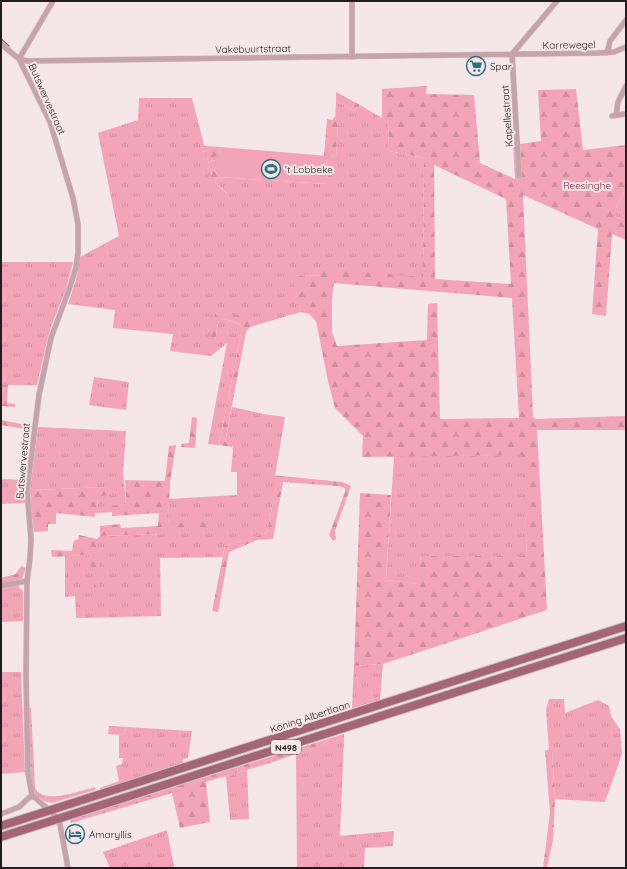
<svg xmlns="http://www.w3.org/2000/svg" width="627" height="869" font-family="Quicksand,sans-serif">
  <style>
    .grass { fill: url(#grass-tufts) }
    .forest { fill: url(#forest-firs); fill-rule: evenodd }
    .garden { fill: #f3a4b8 }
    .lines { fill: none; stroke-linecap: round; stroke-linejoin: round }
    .stream { stroke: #915b69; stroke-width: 1.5 }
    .minor-casing { stroke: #cec2c4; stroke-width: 6 }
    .primary-casing { stroke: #cec2c4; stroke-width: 10 }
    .minor { stroke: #c7a3ab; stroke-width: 5 }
    .primary { stroke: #a46677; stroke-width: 8 }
    .labels { text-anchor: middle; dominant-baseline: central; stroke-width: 4; stroke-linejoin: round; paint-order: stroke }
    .shield { fill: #f4e6e9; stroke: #61595b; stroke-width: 1 }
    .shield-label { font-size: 9px; font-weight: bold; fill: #221d1e }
    .street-label { font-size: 10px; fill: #221d1e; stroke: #f4e6e9 }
    .poi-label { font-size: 10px; fill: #221d1e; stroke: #f4e6e9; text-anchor: start }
    .park-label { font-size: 10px; fill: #7e2344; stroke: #f4e6e9 }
  </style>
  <defs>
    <pattern id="grass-tufts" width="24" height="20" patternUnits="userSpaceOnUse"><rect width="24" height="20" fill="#f3a4b8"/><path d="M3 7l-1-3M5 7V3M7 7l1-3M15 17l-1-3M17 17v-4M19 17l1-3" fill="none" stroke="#d08d9e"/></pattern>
    <pattern id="forest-firs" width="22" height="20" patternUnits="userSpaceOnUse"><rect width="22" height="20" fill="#f3a4b8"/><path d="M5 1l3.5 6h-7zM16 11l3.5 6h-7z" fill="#d08d9e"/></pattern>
  </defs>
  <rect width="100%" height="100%" fill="#f4e6e9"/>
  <!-- grass -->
  <path class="grass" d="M139,98H192L212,176L204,180L211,182L227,194L214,181L218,177L327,184L328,156L336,157L338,122L335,123L336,101L354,111L360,105L382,118V121H388L389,151L424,158L423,277L293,275L301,312L250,327V322L215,313V341L218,323L224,319L238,323L242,328L219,445L208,444L227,343L211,356L170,351L173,334L113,328L115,310L68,304L76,280L80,257L119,236L98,133L138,120Z
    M626,187V221L613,215Z
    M1,262H73L66,289L52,324L47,341L37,385H1Z
    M94,377L129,382L126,410L89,405Z
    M232,407L264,414L285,417L275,476L272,475L277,482L267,533L225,546L222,557L160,558L161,616L76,618L75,596L65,597V556L89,555L94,569V591H99L97,554V539L100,536L165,534L166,530L210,523L168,525L169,499L237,495V472H231L233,450L232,444L225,443Z
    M38,427L126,431L123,473L126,504L98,508L97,497L108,487L30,490Z
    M523,455L527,556H421L418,584L386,580L394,456Z
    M5,479L26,480L25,503L1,504V480Z
    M13,586H18L23,591V621L1,622V589Z
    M383,664L380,700L352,708L354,666Z
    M1,672H21L25,772L1,774Z
    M549,699H564L565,713L598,700L609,706L612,718L620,729L622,754L605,802L555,799L552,750H549L546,710Z
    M29,708H31L35,788C42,805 81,791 95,787V790L52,803L44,801L36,795L34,792L30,773Z
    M127,727L192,731L188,758L182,760L184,763L100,790V788L119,781L116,766L122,764L123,758H119V735L123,734Z
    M344,738L340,836L394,831L393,846L365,848L364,868H297L296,754Z
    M247,770L249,819L230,820L226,776Z
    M167,830L174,866L169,868H110L103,852Z"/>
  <!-- forest -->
  <path class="forest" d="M427,86L426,94L474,95L480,163L515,179L513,145L541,141L538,90L576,89L583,150L626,145V187L613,215L626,221V240L612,234L606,316L592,314L598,229L523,195L533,417L536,419L626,416V430H537L547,610L383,664L354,666L360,493L391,495L386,580L417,584L421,556H527L522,455L362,457L363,436L335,408L328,381L316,321L309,314L301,312L292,275L320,276L322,269L423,277L424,158L389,151L388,121H382V89ZM434,165L506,199L511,284L435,279ZM334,283L512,298L519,418L440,419L437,303L428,304L427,340L337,346L332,332V299Z
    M336,92L360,105L354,111L336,101Z
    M335,116V122H338L336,157L324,156L327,119L332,120Z
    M204,146L220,147L219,156L215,160L211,161L218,177L214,181L227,195L224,197L211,182L207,185L204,180L212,175Z
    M215,313C226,314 242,313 250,322V327L246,332L225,442L232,444V447L219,445L242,328L238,323L224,319L218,323L215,341H210Z
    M1,385H8L7,403L15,404V407L1,406Z
    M192,417L197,418L195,448L181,447L182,444L189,443Z
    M1,420L32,426L31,430L1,425Z
    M176,445L170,482L168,524L208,522H210V528L166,530V534L100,536V526L120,524L121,528L158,526L159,513L112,516V512L95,513V517L56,513V524H48V531L34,532L31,511L30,490L108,487V495L97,497L98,507L126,504L125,480L165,481L169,446Z
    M272,475L342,482L351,486L335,531L336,539L333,541L329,535L345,492V488L338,486L283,482L273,539L257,540L229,552L218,612L212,611L225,546L267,533L277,482L271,481Z
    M79,535L97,539V554L99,555V591L94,592V569L89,564V555L52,557L51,550L72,551L74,540H78Z
    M21,566L26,568L22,579L1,584V578L16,574Z
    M109,726L127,727L123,734L119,735L108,734Z
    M344,734V738L270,763L206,782L210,822L180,828L172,793L71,823L70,819Z
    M545,750H552L555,799L553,840L547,868H543L550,813Z"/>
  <!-- garden -->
  <path class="garden" d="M220,147L328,156L327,184L218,177L211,161L215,160V156H219Z"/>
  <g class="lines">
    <!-- stream -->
    <path class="stream" d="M1,39L9,46"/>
    <!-- minor casing -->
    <g class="minor-casing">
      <path id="minor" d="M352,1V57
        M1,44L19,59L27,61L598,53L614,52L626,47
        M607,53L610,41L626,20
        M512,54L519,176
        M512,54L557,1
        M19,59L50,122L73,198L78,224V253L76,267L71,284L51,338L39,395L27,491L31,539L30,558L27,581L26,678L28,773L32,795L59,819L68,868
        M19,59L53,1
        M616,115L618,102L626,86
        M612,116L624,114
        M1,586L27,581
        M1,814L19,807L32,795"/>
    </g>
    <!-- primary casing -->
    <g class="primary-casing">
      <path id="primary" d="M1,826L626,626
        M1,837L626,638"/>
    </g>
    <!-- minor -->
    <use href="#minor" class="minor"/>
    <!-- primary -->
    <use href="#primary" class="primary"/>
  </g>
  <!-- icons -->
  <defs>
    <g id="supermarket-ring" transform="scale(1)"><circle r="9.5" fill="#f4e6e9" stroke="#2a707e" stroke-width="1.5"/><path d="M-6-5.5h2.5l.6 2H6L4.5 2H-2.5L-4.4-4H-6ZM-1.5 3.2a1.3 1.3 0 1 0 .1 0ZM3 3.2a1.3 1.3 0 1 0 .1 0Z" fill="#2a707e"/></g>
    <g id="stadium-ring" transform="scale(1)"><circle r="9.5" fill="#f4e6e9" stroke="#2a707e" stroke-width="1.5"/><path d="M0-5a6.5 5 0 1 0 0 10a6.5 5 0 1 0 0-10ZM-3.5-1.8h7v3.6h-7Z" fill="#2a707e"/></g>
    <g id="hotel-ring" transform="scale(1)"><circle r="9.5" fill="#f4e6e9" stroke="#2a707e" stroke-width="1.5"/><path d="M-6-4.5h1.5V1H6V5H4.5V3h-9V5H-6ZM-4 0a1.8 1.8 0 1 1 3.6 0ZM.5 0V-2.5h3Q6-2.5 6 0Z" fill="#2a707e"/></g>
  </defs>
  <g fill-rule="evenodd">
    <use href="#supermarket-ring" x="476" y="66"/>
    <use href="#stadium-ring" x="271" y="169"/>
    <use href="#hotel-ring" x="75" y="834"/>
  </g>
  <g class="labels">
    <!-- shield labels -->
    <rect class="shield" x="271" y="740" width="30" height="14" rx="3"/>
    <g class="shield-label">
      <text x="286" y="747">N498</text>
    </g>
    <!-- street labels -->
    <g class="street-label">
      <text transform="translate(569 45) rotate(-1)">Karrewegel</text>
      <text transform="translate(253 49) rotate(-1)">Vakebuurtstraat</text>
      <text transform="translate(47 99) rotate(66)">Butswervestraat</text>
      <text transform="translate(507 116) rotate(-94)">Kapellestraat</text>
      <text transform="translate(23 461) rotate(-85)">Butswervestraat</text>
      <text transform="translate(310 717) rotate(-18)">Koning Albertlaan</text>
    </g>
    <!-- poi labels -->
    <g class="poi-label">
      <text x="490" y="66">Spar</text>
      <text x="285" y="169">'t Lobbeke</text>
      <text x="89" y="834">Amaryllis</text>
    </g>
    <!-- park labels -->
    <g class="park-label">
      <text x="587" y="185">Reesinghe</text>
    </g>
  </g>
  <!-- border -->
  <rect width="627" height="869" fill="none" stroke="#221d1e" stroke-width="4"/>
</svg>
